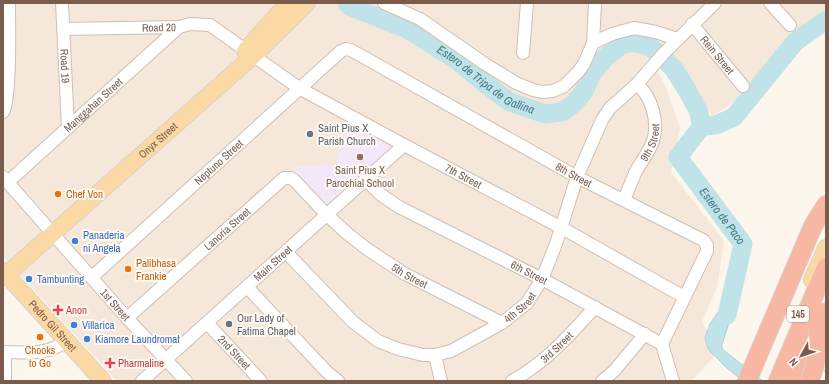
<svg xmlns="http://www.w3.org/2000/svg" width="829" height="384" font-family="'Archivo Narrow',sans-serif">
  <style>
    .residential { fill: #f5e8da }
    .education { fill: #f3e8fa }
    .water { fill: #bfe3e8; stroke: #a5d3da }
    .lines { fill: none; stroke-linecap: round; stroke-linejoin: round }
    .river { stroke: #bfe3e8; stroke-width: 19 }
    .minor-casing { stroke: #d1beb0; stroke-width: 14 }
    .major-casing { stroke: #dad1cd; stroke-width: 18 }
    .highway-casing { stroke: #dad1cd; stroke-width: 20 }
    .minor { stroke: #fff; stroke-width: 12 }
    .major { stroke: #fbd9a5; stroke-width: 16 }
    .highway { stroke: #f7b7a3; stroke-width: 18 }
    .highway-bridge-casing { stroke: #dad1cd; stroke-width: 20; stroke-linecap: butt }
    .highway-bridge { stroke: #f7b7a3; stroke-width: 18 }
    .worship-dot { fill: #6b7280; stroke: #fffaf3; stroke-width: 1.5 }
    .education-dot { fill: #8d6e63; stroke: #fffaf3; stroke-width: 1.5 }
    .food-dot { fill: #e8710a; stroke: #fffaf3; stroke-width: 1.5 }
    .shop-dot { fill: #3f7fe0; stroke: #fffaf3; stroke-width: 1.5 }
    .health-dot { fill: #e0444e; stroke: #fffaf3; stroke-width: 1.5 }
    .labels { text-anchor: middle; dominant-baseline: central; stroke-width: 4; stroke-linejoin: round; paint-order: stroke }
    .shield { fill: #fffaf3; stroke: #a28b7f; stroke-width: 1 }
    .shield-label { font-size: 10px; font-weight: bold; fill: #7a5c4d }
    .street-label { font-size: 11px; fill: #7a5c4d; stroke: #fffaf3 }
    .worship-label { font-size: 11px; fill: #5b616d; stroke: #fffaf3; text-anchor: start }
    .education-label { font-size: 11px; fill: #785e54; stroke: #fffaf3 }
    .food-label { font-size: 11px; fill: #c56008; stroke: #fffaf3; text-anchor: start }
    .shop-label { font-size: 11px; fill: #366cbe; stroke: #fffaf3; text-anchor: start }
    .health-label { font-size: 11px; fill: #be3a42; stroke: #fffaf3; text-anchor: start }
    .water-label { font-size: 12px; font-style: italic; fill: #437c86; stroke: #fffaf3 }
  </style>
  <rect width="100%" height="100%" fill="#fdf6ec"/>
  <!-- residential -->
  <path class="residential" d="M3,3H335L402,33L492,96L515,110L552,119L576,111L613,58L635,48L649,53L667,90L680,128L671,172L724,241L717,288L702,321L718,353L691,381H117L3,256Z
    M367,3H826V13L798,29L737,100L712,116L674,60L654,43L636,36L612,42L595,62L578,93L559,108L538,110L512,98L431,35L397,16Z"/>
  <!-- education -->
  <path class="education" d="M343,119L392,148L325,208L290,172L296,166L337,165Z"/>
  <!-- water -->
  <path class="water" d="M732,291V313L722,345V349L763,381H743L727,368L708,349L705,338L710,324Z"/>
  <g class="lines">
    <!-- river -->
    <g class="river">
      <path id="s1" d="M347,3L351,7L407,29L455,59L483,82L510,102L545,114L562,112L573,104L583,93L593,72L606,57L621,45L634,42L651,47L673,68L684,85L698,110L702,126"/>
      <path id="s2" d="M702,126L678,157L743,244L727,315"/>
      <path d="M702,126L716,125L734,117L795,42L826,20"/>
    </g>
    <!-- minor casing -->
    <g class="minor-casing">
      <g id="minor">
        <path id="s3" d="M62,3L68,128"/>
        <path d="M384,3L420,19L485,64L516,83L533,90L542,92L553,91L564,86L578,72L584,64L593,43L612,34L634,28L656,32L677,39"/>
        <path d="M770,3L790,25"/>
        <path id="s4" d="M692,24L743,86"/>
        <path id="s5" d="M64,29L179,27L190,24L210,25L299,88L404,145L562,228L684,297"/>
        <path d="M593,43L595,3"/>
        <path d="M523,53L527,3"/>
        <path d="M3,112C11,99 9,23 9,3"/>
        <path id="s6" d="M3,177L127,318L186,381"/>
        <path id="s7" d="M365,179L380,194L399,207L542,279L662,344L673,381"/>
        <path id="s8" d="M8,182L179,27"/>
        <path id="s9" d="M624,200C628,190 632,180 636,171C642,161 649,152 653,141C659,122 652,97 637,84"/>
        <path id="s10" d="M286,252L353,322L378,341L398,349L423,355H435L451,351L502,323L527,303L542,279L556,244L577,177L602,120L610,108L637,84L664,53L715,3"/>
        <path id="s11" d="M92,277L341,51L346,49L351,50L577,177L703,240L707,245V251L662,344"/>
        <path d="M247,287L326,371L338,381"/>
        <path id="s12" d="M127,318L284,178H291L295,181L327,215L349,235L367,249L405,274L502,323"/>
        <path id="s13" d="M207,323L261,381"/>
        <path d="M3,352C26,352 47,356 66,341"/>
        <path d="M435,355L441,381"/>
        <path d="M809,370L826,379"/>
        <path d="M5,381V352"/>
        <path id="s14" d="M142,381L404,145"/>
        <path id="s15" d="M512,381C545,363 570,335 595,307"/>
        <path d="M602,381L614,371L645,334"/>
      </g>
    </g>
    <!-- major casing -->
    <g class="major-casing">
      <g id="major">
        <path d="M245,51L288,3"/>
        <path id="s16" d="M3,271L103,381"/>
        <path id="s17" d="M6,275L254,55L307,3"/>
        <path d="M812,280L826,248"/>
      </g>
    </g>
    <!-- highway casing -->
    <g class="highway-casing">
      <path id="highway" d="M747,381L813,226L826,205
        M778,381L826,267
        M797,381L826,312"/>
    </g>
    <!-- minor -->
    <use href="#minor" class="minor"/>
    <!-- major -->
    <use href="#major" class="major"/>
    <!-- highway -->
    <use href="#highway" class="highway"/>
    <!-- highway-bridge casing -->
    <g class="highway-bridge-casing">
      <path id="highway-bridge" d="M810,381L815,364L818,330"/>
    </g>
    <!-- highway-bridge -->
    <use href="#highway-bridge" class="highway-bridge"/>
  </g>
  <!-- markers -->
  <g class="worship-dot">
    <circle cx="310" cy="134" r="4"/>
    <circle cx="229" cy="324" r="4"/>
  </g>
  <circle class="education-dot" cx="360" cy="157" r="4"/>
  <g class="food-dot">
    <circle cx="58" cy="194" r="4"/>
    <circle cx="128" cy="269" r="4"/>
    <circle cx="40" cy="337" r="4"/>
  </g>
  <g class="shop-dot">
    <circle cx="75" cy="241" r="4"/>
    <circle cx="29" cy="279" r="4"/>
    <circle cx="74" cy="325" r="4"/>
    <circle cx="87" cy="339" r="4"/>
  </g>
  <g class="health-dot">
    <path d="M56 304h4v4h4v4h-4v4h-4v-4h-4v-4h4z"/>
    <path d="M108 357h4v4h4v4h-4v4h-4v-4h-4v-4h4z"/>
  </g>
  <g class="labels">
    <!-- shield labels -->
    <rect class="shield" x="787" y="306" width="22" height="16" rx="3"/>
    <g class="shield-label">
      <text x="798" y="314">145</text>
    </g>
    <!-- street labels -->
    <g class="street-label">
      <text stroke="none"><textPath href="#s5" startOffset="95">Road 20</textPath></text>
      <text stroke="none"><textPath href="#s4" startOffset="40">Rein Street</textPath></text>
      <text stroke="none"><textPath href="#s3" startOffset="63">Road 19</textPath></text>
      <text stroke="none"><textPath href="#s8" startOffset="115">Manggahan Street</textPath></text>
      <text stroke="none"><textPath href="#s17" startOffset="203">Onyx Street</textPath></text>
      <text stroke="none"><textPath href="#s9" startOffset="64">9th Street</textPath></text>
      <text stroke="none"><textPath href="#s11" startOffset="171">Neptuno Street</textPath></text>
      <text stroke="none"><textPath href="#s11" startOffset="602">8th Street</textPath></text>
      <text stroke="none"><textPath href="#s5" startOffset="442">7th Street</textPath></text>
      <text stroke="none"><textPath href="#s12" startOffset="134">Lanoria Street</textPath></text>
      <text stroke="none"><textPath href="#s14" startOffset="176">Main Street</textPath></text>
      <text stroke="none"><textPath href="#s7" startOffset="190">6th Street</textPath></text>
      <text stroke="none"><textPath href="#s12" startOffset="372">5th Street</textPath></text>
      <text stroke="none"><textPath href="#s6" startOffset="170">1st Street</textPath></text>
      <text stroke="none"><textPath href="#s10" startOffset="286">4th Street</textPath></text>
      <text stroke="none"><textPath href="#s16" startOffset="74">Pedro Gil Street</textPath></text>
      <text stroke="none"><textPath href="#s15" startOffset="56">3rd Street</textPath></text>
      <text stroke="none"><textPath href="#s13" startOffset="40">2nd Street</textPath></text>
    </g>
    <!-- worship labels -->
    <g class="worship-label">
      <text x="318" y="128">Saint Pius X<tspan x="318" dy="13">Parish Church</tspan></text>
      <text x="237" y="318">Our Lady of<tspan x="237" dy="13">Fatima Chapel</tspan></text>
    </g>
    <!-- education labels -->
    <g class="education-label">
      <text x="360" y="170">Saint Pius X<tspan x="360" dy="13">Parochial School</tspan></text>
    </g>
    <!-- food labels -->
    <g class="food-label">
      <text x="66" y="194">Chef Von</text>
      <text x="136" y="263">Palibhasa<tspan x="136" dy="13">Frankie</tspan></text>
      <text x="40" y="350" text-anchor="middle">Chooks<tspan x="40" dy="13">to Go</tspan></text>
    </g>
    <!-- shop labels -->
    <g class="shop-label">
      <text x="83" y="235">Panaderia<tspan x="83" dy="13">ni Angela</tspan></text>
      <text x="37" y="279">Tambunting</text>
      <text x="82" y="325">Villarica</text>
      <text x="95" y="339">Kiamore Laundromat</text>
    </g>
    <!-- health labels -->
    <g class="health-label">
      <text x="66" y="310">Anon</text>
      <text x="118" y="363">Pharmaline</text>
    </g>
    <!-- water labels -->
    <g class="water-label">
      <text stroke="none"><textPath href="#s1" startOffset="160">Estero de Tripa de Gallina</textPath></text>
      <text stroke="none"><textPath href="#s2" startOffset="113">Estero de Paco</textPath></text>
    </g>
  </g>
  <!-- border -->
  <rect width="829" height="384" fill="none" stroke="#7a5c4d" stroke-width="8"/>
  <!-- north arrow -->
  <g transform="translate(801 356) rotate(230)" stroke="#fffaf3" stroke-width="3" paint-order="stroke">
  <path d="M0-3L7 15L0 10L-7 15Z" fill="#7a5c4d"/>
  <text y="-6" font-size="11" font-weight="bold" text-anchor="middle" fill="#7a5c4d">N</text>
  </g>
</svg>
